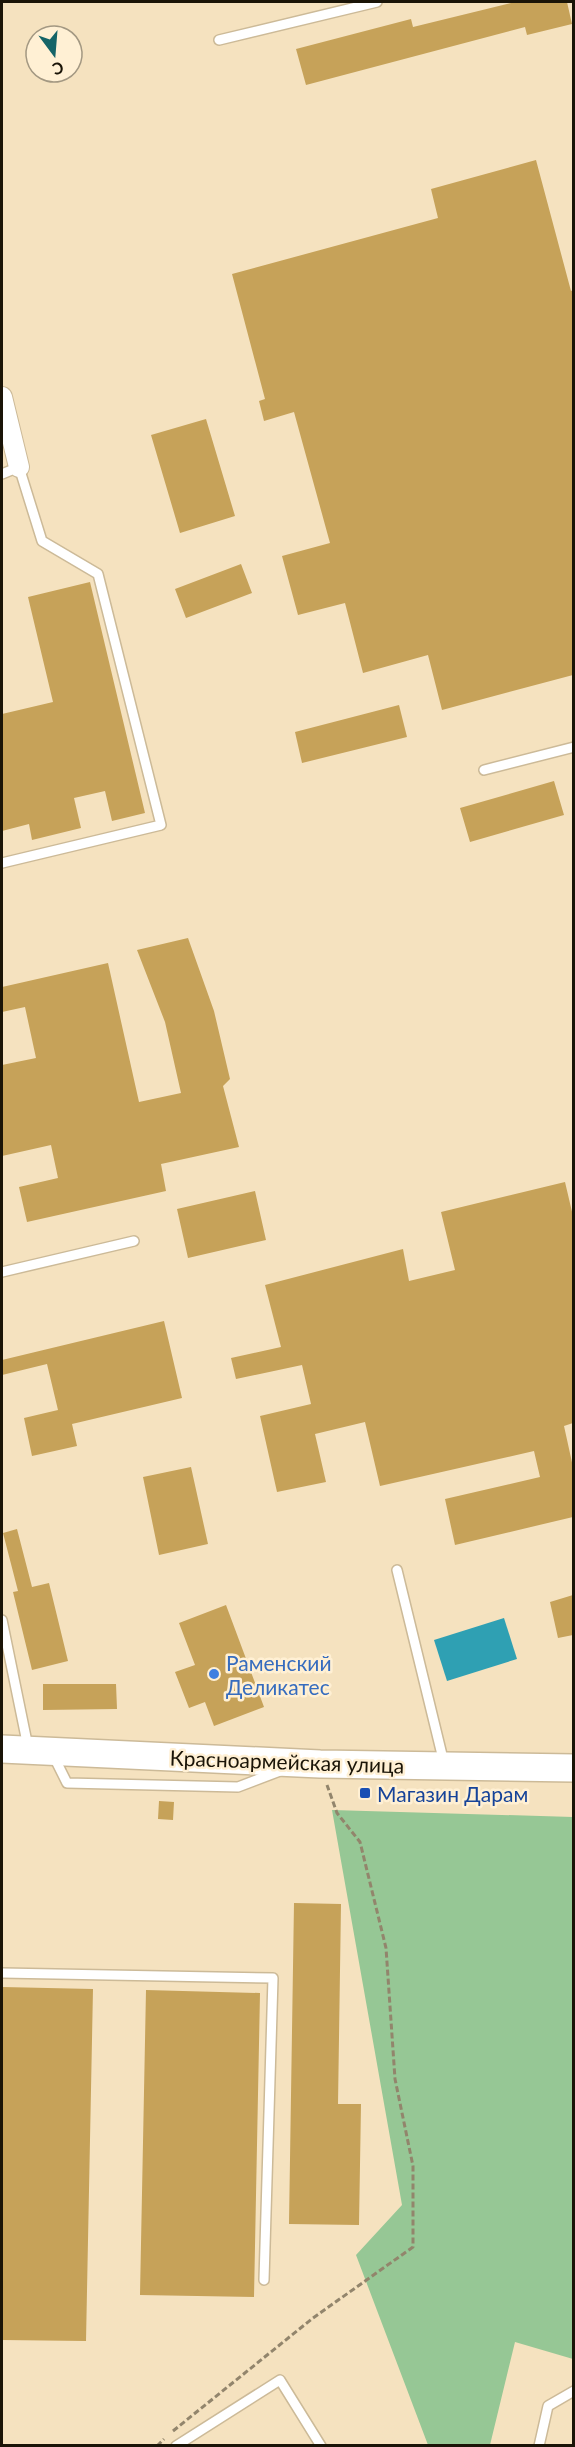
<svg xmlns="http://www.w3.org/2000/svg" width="575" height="2447" font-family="Lato,sans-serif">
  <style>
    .green { fill: #96c795 }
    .water { fill: #2fa0b3 }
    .building { fill: #c6a259 }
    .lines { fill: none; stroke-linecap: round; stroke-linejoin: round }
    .lane-casing { stroke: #ccba98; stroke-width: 12 }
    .street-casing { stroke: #ccba98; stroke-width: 22 }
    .secondary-casing { stroke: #ccba98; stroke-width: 30 }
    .path { stroke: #92856c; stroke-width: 3; stroke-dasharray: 6 3; stroke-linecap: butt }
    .lane { stroke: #fff; stroke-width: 9 }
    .street { stroke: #fff; stroke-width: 20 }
    .secondary { stroke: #fff; stroke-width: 27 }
    .shop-dot { fill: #3f7fe0; stroke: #fff0d4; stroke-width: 2 }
    .transit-dot { fill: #1a4fb4; stroke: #fff0d4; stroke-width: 2 }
    .labels { text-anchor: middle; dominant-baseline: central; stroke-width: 5; stroke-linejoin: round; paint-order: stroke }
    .shop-label { font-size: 21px; fill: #366cbe; stroke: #fff0d4; text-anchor: start }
    .street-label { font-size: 21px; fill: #1a1407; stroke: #fff0d4 }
    .transit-label { font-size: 21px; fill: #164399; stroke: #fff0d4; text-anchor: start }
  </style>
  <rect width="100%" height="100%" fill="#f5e2bf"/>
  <!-- green -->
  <path class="green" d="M332,1810L573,1817V2359L515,2342L490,2445H428L356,2255L402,2205Z"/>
  <!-- water -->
  <path class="water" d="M504,1618L517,1659L447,1681L434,1640Z"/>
  <!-- building -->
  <path class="building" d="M515,2H567L572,24L527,35L525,27L306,85L296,49L411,19L413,27Z
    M536,160L571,291L573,290V675L442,710L428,655L363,673L345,603L298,615L282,556L330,543L294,412L264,421L259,401L265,399L232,274L438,218L431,189Z
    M206,419L235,516L180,533L151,435Z
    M241,564L252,593L186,618L175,589Z
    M90,582L145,813L112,821L105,791L74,798L81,828L32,840L29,824L2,831V714L53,702L28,597Z
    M399,705L407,737L302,763L295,732Z
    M554,781L564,815L470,842L460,808Z
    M188,938L214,1011L230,1079L223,1086L239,1147L161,1164L166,1191L27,1222L19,1187L58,1178L51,1145L2,1156V1065L36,1058L25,1007L2,1012V987L108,963L139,1102L181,1093L165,1022L137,950Z
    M565,1182L573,1216V1423L564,1426L573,1467V1517L455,1545L445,1499L540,1477L534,1451L380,1486L365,1422L315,1434L326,1482L277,1492L260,1416L311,1404L302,1365L236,1379L231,1358L281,1347L265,1285L403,1249L409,1281L455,1270L441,1212Z
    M255,1191L266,1240L188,1258L177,1209Z
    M164,1321L182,1398L72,1424L77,1446L32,1456L24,1418L58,1410L47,1364L2,1375V1360Z
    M191,1467L208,1544L159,1555L143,1477Z
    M17,1529L32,1587L49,1583L68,1661L32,1670L13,1592L18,1591L3,1533Z
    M573,1595V1635L558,1638L550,1602Z
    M226,1605L264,1707L214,1726L205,1702L189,1708L175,1672L195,1665L179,1623Z
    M43,1684H116L117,1709L43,1710Z
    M159,1801L174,1802L173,1820L158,1819Z
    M294,1903L341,1904L338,2104H361L359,2225L289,2224Z
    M2,1987L93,1989L86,2341L2,2340Z
    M146,1990L260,1993L254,2297L140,2295Z"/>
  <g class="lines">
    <!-- lane casing -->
    <g class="lane-casing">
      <path id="lane" d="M219,40L377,2
        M2,474L19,467L42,541L98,574L161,825L2,863
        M484,770L574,747
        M2,1272L134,1241
        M397,1570L444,1763
        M2,1620L28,1747
        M53,1755L67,1783L238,1787L280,1771
        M2,1973L273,1978L264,2280
        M176,2446L280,2380L321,2446
        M539,2446L548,2406L574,2391"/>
    </g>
    <!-- street casing -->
    <g class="street-casing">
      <path id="street" d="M2,397L19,467"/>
    </g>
    <!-- secondary casing -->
    <g class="secondary-casing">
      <path id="secondary" d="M2,1749L320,1764L574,1768"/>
    </g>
    <!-- path -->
    <path class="path" d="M173,2431L313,2318L413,2247V2166L395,2079L386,1948L360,1842L337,1813L327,1785
      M157,2446L164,2439"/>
    <!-- lane -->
    <use href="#lane" class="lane"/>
    <!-- street -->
    <use href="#street" class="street"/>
    <!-- secondary -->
    <use href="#secondary" class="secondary"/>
  </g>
  <!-- markers -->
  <circle class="shop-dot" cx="214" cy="1674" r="6"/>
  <rect class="transit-dot" x="359" y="1787" width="12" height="12" rx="3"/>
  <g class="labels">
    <!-- shop labels -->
    <g class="shop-label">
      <text x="226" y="1662">Раменский<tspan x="226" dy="24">Деликатес</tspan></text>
    </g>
    <!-- street labels -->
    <g class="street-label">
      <text transform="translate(287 1761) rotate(2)">Красноармейская улица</text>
    </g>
    <!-- transit labels -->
    <g class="transit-label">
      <text x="377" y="1793">Магазин Дарам</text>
    </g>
  </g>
  <!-- border -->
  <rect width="575" height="2447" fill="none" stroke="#1a1407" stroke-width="6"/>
  <!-- north arrow -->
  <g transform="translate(54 54) rotate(164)"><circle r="28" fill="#fff0d4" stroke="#a39882" stroke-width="1.5"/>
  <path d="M0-4.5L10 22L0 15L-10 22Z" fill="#156467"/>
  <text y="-9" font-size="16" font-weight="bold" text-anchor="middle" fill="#1a1407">С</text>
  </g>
</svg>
